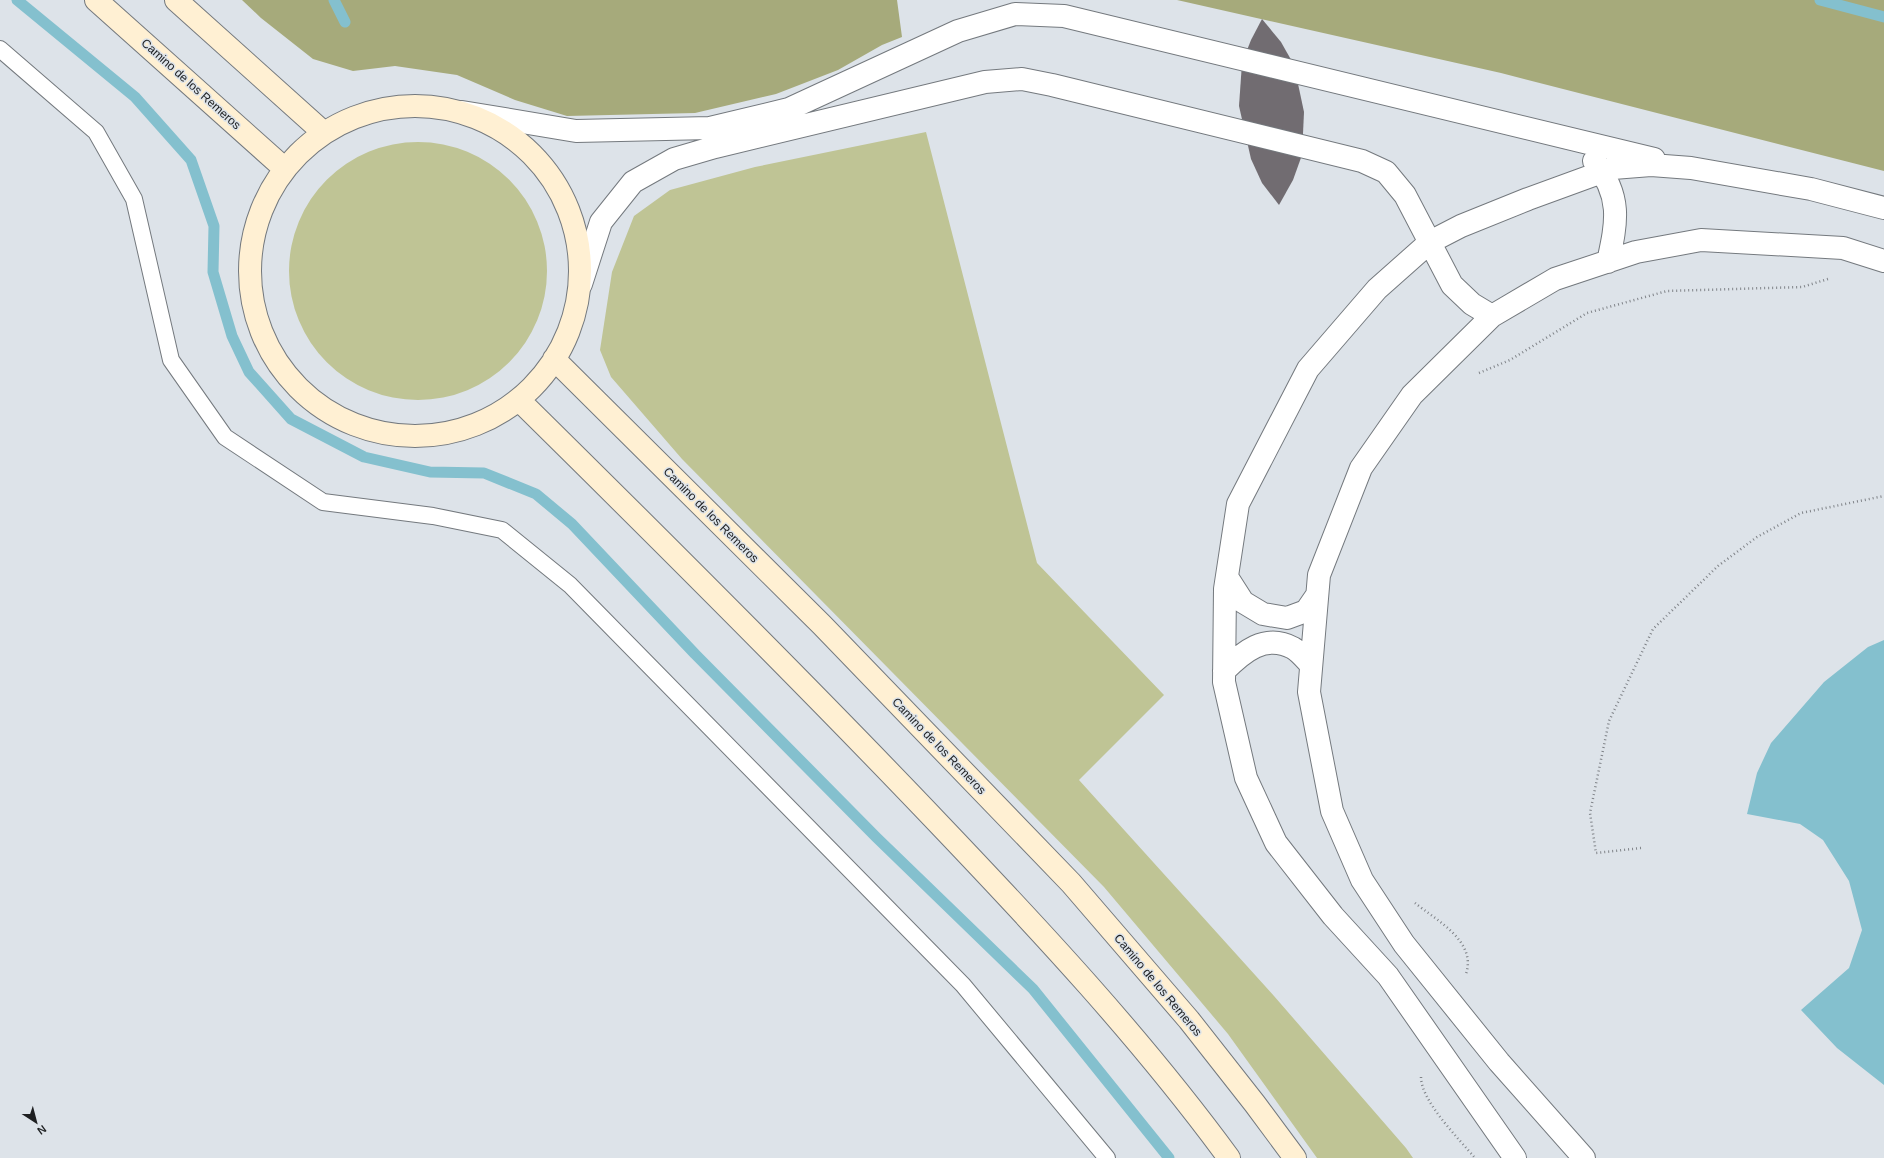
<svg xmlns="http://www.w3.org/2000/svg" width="1884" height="1158" font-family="Arial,sans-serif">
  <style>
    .green { fill: #bfc495 }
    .forest { fill: #a6aa7b }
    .water { fill: #84c0ce }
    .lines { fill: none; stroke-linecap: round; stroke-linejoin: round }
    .stream { stroke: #84c0ce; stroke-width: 11 }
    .building { fill: #716c71 }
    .service-casing { stroke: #74797e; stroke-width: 18 }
    .minor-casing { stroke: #74797e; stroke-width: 24 }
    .secondary-casing { stroke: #74797e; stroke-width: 24 }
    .path { stroke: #808489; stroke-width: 2.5; stroke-dasharray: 1 3; stroke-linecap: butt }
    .service { stroke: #fff; stroke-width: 16 }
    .minor { stroke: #fff; stroke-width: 22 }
    .secondary { stroke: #fff0d3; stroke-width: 22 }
    .labels { text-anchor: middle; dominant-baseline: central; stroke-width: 3; stroke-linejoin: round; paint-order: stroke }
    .street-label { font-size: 12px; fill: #1d1f21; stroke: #dde3e9 }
  </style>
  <rect width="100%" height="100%" fill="#dde3e9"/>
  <!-- green -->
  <path class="green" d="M926,132L1037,563L1164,695L1079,780L1274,996L1406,1148L1413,1158H1317L1228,1034L1104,887L682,459L611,377L600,350L612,272L634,216L670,190L755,167Z
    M289 271a129 129 0 1 1 258 0a129 129 0 1 1-258 0Z"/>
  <!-- forest -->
  <path class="forest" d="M242,0H897L902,37L882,45L838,70L776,94L695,113L567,116L515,100L457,75L395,66L353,71L313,59L261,18Z
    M1177,0H1884V171L1501,73Z"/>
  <!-- water -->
  <path class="water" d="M1884,640V1085L1837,1048L1801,1010L1849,968L1862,930L1849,881L1823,840L1800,824L1747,814L1757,773L1771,743L1824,682L1868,647Z"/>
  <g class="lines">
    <!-- stream -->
    <path class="stream" d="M17,0L135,97L191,160L214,226L213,272L232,336L249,372L291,419L364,457L430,472L484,473L536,494L572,524L695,654L877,838L1033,989L1169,1158
      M334,0L345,22
      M1820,0L1884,17"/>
  </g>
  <!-- building -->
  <path class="building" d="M1262,19L1281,42L1294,65L1304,112L1302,155L1293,180L1279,205L1262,183L1251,159L1239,106L1242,63L1251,40Z"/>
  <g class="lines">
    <!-- service casing -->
    <g class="service-casing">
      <path id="service" d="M0,49L96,132L134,199L171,360L225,437L323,502L433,516L502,530L570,585L963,985L1107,1158"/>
    </g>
    <!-- minor casing -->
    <g class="minor-casing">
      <path id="minor" d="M462,112L576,131L710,128L789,109L958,31L1015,14L1064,16L1654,159
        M1594,161C1622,196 1617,221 1608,262
        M581,284L601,222L633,182L674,159L715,147L985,82L1022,79L1052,85L1362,161L1386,172L1405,195L1452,285L1472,304L1492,316
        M1227,577L1243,602L1263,614L1287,618L1306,611L1317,595
        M1224,671C1243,652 1265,633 1293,648C1300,652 1306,660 1311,665
        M1515,1158L1388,976L1333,916L1276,843L1246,778L1224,682L1225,589L1238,504L1308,369L1377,289L1430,242L1461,226L1528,199L1613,168L1651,165L1691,168L1811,189L1884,208
        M1584,1158L1499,1062L1404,944L1362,880L1332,811L1309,692L1319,575L1361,468L1412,395L1492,316L1555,279L1636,252L1701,240L1843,248L1884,261"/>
    </g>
    <!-- secondary casing -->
    <g class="secondary-casing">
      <path id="secondary" d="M96,0L285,169
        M176,0L324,133
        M250 271a165 165 0 1 1 330 0a165 165 0 1 1-330 0Z
        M554,359L822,625L1071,883L1189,1020L1255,1104L1295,1158
        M519,400C660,539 801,679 938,823C1040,930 1141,1038 1229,1158"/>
    </g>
    <!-- path -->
    <path class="path" d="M1479,373L1510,360L1587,313L1667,291L1802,287L1828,279
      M1641,848L1596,853L1590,813L1609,721L1653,629L1718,566L1757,537L1801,513L1884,496
      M1415,903C1436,920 1477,941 1466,974
      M1421,1077C1421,1101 1459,1139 1475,1158"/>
    <!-- service -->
    <use href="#service" class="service"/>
    <!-- minor -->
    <use href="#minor" class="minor"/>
    <!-- secondary -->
    <use href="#secondary" class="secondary"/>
  </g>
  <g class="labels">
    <!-- street labels -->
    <g class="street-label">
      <text transform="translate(191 84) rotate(42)">Camino de los Remeros</text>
      <text transform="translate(711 515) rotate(45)">Camino de los Remeros</text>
      <text transform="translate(939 746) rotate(46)">Camino de los Remeros</text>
      <text transform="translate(1158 985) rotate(50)">Camino de los Remeros</text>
    </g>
  </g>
  <!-- north arrow -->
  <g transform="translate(36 1122) rotate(144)" stroke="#dde3e9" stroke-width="3" paint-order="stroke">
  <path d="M0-3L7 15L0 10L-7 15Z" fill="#1d1f21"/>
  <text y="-6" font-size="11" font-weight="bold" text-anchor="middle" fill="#1d1f21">N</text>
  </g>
</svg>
